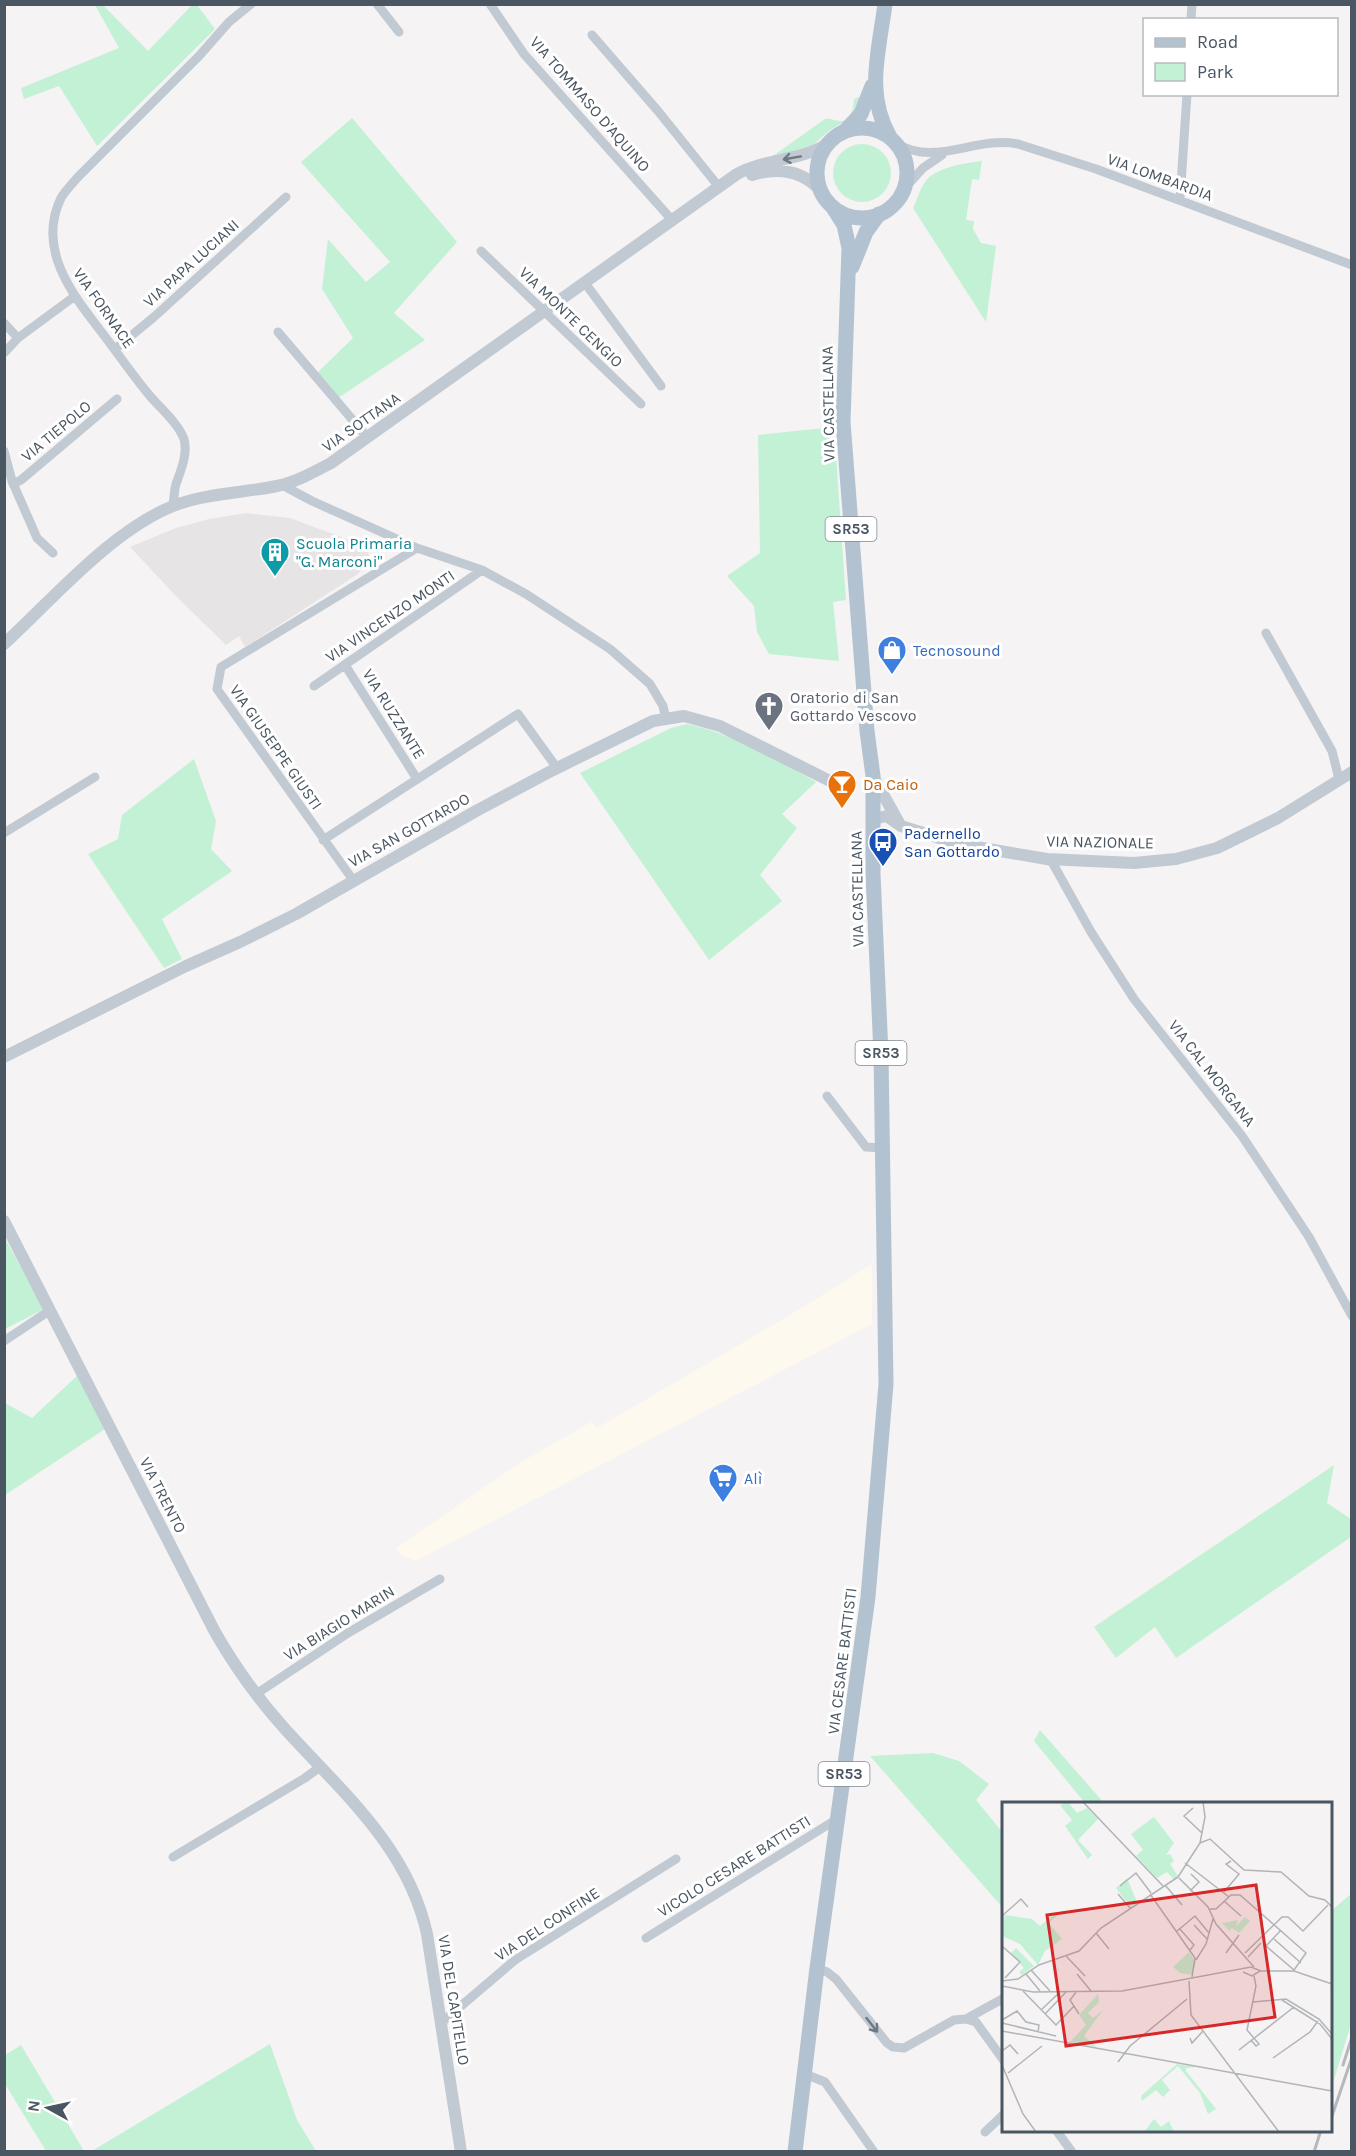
<svg xmlns="http://www.w3.org/2000/svg" width="1356" height="2156" font-family="Karla,sans-serif">
  <style>
    .commercial { fill: #fdf9ef }
    .education { fill: #e6e4e5 }
    .green { fill: #c3f1d5 }
    .lines { fill: none; stroke-linecap: round; stroke-linejoin: round }
    .minor { stroke: #c1cad2; stroke-width: 9 }
    .tertiary { stroke: #c1cad2; stroke-width: 12 }
    .primary { stroke: #b3c2d1; stroke-width: 15 }
    .rail { stroke: #b5b8bd; stroke-width: 3 }
    .oneway { stroke: #6e7983 }
    .labels { text-anchor: middle; dominant-baseline: central; stroke-width: 6; stroke-linejoin: round; paint-order: stroke }
    .shield { fill: #fff; stroke: #808990; stroke-width: 1.5 }
    .shield-label { font-size: 15px; font-weight: bold; fill: #4a5661 }
    .street-label { font-size: 16px; fill: #4a5661; stroke: #fff }
    .culture-label { font-size: 16px; fill: #0d838f; stroke: #fff; text-anchor: start }
    .shop-label { font-size: 16px; fill: #366cbe; stroke: #fff; text-anchor: start }
    .worship-label { font-size: 16px; fill: #5b616d; stroke: #fff; text-anchor: start }
    .food-label { font-size: 16px; fill: #c56008; stroke: #fff; text-anchor: start }
    .transit-label { font-size: 16px; fill: #164399; stroke: #fff; text-anchor: start }
    .inset-road { fill: none; stroke: #b1b4b9; stroke-width: 1.5 }
    .view { fill: #d62828; fill-opacity: 0.15; stroke: #d62828; stroke-width: 3 }
    .inset-edge { fill: none; stroke: #4a5661; stroke-width: 3 }
  </style>
  <rect width="100%" height="100%" fill="#f5f3f3"/>
  <!-- commercial -->
  <path class="commercial" d="M872,1264V1324L416,1561L403,1556L395,1549L521,1462L591,1422L597,1428L795,1312Z"/>
  <!-- education -->
  <path class="education" d="M246,513L290,518L368,547L369,560L358,574L245,647L239,636L226,645L175,595L130,547L176,528L209,519Z"/>
  <!-- green -->
  <path class="green" d="M95,5H103L148,51L192,5H197L215,29L97,146L59,86L24,99L21,88L119,48Z
    M859,97H861L859,106L852,117L830,130L813,145L770,158L825,119C831,118 834,121 840,121C852,122 853,108 854,99Z
    M352,118L457,242L394,313L425,340L335,400L318,372L353,338L322,289L328,239L366,282L390,262L301,162Z
    M833 173a29 29 0 1 1 58 0a29 29 0 1 1-58 0Z
    M982,161L979,180L972,179L966,220L974,221L973,229L981,243L996,246L986,322L913,208C917,200 920,189 925,182C935,167 966,163 982,161Z
    M834,427L846,600L833,602L839,661L769,654L757,632L754,606L727,576L760,553L758,435Z
    M687,724C734,734 775,758 816,782L782,814L797,828L760,875L782,901L709,960L580,773L671,728Z
    M194,759L216,821L211,849L232,871L162,919L182,959L164,968L88,854L118,839L122,815Z
    M4,1237L44,1309L5,1329H4Z
    M78,1375L105,1429L5,1495V1403L32,1418Z
    M1334,1465L1327,1503L1351,1519V1537L1176,1658L1155,1627L1116,1658L1094,1627Z
    M1040,1730L1104,1803H1085L1034,1741Z
    M933,1753L959,1761L989,1784L976,1800L1003,1833V1908L870,1756Z
    M1351,1894V2024L1331,2089V1911Z
    M270,2044L297,2120L316,2151H92Z
    M21,2045L84,2151H46L5,2084V2055Z"/>
  <g class="lines">
    <!-- minor -->
    <path class="minor" d="M377,4L399,32
      M490,4L524,54L672,220
      M1191,20L1192,4
      M592,35L658,111L719,187
      M896,143C935,168 976,135 1018,144L1096,169L1352,265
      M904,189L923,168L942,155
      M1180,199L1187,94
      M481,251L641,404
      M585,283L661,386
      M4,323L18,338
      M278,332L368,438
      M115,349L154,317L286,197
      M4,353L18,338L75,296
      M4,451L12,481L37,538L53,553
      M13,484L21,480L117,399
      M282,485L312,501L417,548L482,570L526,594L610,649L650,684L663,706L666,719
      M173,506C174,499 174,491 176,484C181,470 188,454 184,439C178,423 161,409 150,396C133,376 119,355 103,334C73,295 36,250 61,198C65,191 72,184 78,177L199,56L229,22L251,4
      M1266,633L1332,751L1339,779
      M345,665L417,779
      M314,686L482,570
      M4,833L95,777
      M323,840L518,714L557,768
      M1045,860L1052,862L1091,932L1134,999L1242,1136L1309,1237L1352,1316
      M353,880L217,689L221,667L417,548
      M827,1096L866,1147L883,1148
      M4,1341L49,1311
      M256,1694L348,1633L440,1579
      M173,1857L305,1778L320,1767
      M646,1938L837,1819
      M817,1968L827,1972L836,1979L887,2043L893,2047L904,2048L954,2020L966,2019L1004,1998
      M966,2019L976,2022L1004,2061
      M441,2023L515,1960L676,1859
      M805,2074L825,2082L874,2152
      M1056,2130L1072,2152
      M985,2132L1004,2114"/>
    <!-- tertiary -->
    <path class="tertiary" d="M752,175C778,167 802,170 821,191
      M4,644C53,599 111,531 173,506C206,493 243,493 277,486C296,482 314,472 331,463L737,174C765,159 798,161 826,145
      M874,778L899,823
      M873,819L887,816L901,826L959,844L1047,859L1134,863L1176,859L1217,848L1278,818L1352,772
      M4,1057L186,966L240,942L296,914L476,811L553,770L653,721L684,716L720,726L836,784
      M4,1221L215,1632C235,1667 258,1699 285,1729C342,1792 408,1847 427,1934L461,2152"/>
    <!-- primary -->
    <path class="primary" d="M885,4C879,51 865,94 890,137
      M817 173a45 45 0 1 1 90 0a45 45 0 1 1-90 0Z
      M845,131L861,114L872,86
      M852,267L866,232L879,214
      M795,2152L817,1968L868,1597L886,1384L881,1054L873,874V776L867,731L843,422L849,248L844,225L832,206"/>
    <!-- rail -->
    <path class="rail" d="M1343,2065L1352,2037
      M1330,2122L1352,2057
      M1314,2152L1321,2130"/>
  </g>
  <!-- one-way arrows -->
  <defs><path id="oneway-shaft" d="M-6 0H5M1.5-3L5.5 0L1.5 3" fill="none" stroke-width="1.6" stroke-linecap="round" stroke-linejoin="round" transform="scale(1.5)"/></defs>
  <g class="oneway">
    <use href="#oneway-shaft" transform="translate(792 158) rotate(170)"/>
    <use href="#oneway-shaft" transform="translate(872 2025) rotate(52)"/>
  </g>
  <!-- icons -->
  <defs>
    <g id="building-pin" transform="scale(1.5)"><path d="M0 17L-7.5 6A9.5 9.5 0 1 1 7.5 6Z" fill="#0f9aa8" stroke="#fff"/><path d="M-4-6H4V6H1V3H-1V6H-4ZM-2.5-4.3h1.7v1.8h-1.7ZM.8-4.3h1.7v1.8H.8ZM-2.5-1h1.7V.8h-1.7ZM.8-1h1.7V.8H.8Z" fill="#fff"/></g>
    <g id="shop-pin" transform="scale(1.5)"><path d="M0 17L-7.5 6A9.5 9.5 0 1 1 7.5 6Z" fill="#3f7fe0" stroke="#fff"/><path d="M-5-2.5h2.3a2.7 3.5 0 0 1 5.4 0H5L5.5 6h-11ZM-1.5-2.5h3a1.5 2.3 0 0 0-3 0Z" fill="#fff"/></g>
    <g id="church-pin" transform="scale(1.5)"><path d="M0 17L-7.5 6A9.5 9.5 0 1 1 7.5 6Z" fill="#6b7280" stroke="#fff"/><path d="M-1.2-6h2.4v3.5h3.3v2.4h-3.3V6h-2.4V-.1h-3.3v-2.4h3.3Z" fill="#fff"/></g>
    <g id="bar-pin" transform="scale(1.5)"><path d="M0 17L-7.5 6A9.5 9.5 0 1 1 7.5 6Z" fill="#e8710a" stroke="#fff"/><path d="M-6-5H6L.8 .8V4.5H3.5V6h-7V4.5H-.8V.8Z" fill="#fff"/></g>
    <g id="bus-pin" transform="scale(1.5)"><path d="M0 17L-7.5 6A9.5 9.5 0 1 1 7.5 6Z" fill="#1a4fb4" stroke="#fff"/><path d="M-5-6H5V4H4V6H2V4H-2V6H-4V4H-5ZM-3.5-4V0h7V-4ZM-3.5 1.2v1.5H-2V1.2ZM2 1.2v1.5H3.5V1.2Z" fill="#fff"/></g>
    <g id="supermarket-pin" transform="scale(1.5)"><path d="M0 17L-7.5 6A9.5 9.5 0 1 1 7.5 6Z" fill="#3f7fe0" stroke="#fff"/><path d="M-6-5.5h2.5l.6 2H6L4.5 2H-2.5L-4.4-4H-6ZM-1.5 3.2a1.3 1.3 0 1 0 .1 0ZM3 3.2a1.3 1.3 0 1 0 .1 0Z" fill="#fff"/></g>
  </defs>
  <g fill-rule="evenodd">
    <use href="#building-pin" x="275" y="552"/>
    <use href="#shop-pin" x="892" y="650"/>
    <use href="#church-pin" x="769" y="706"/>
    <use href="#bar-pin" x="842" y="784"/>
    <use href="#bus-pin" x="883" y="842"/>
    <use href="#supermarket-pin" x="723" y="1478"/>
  </g>
  <g class="labels">
    <!-- shield labels -->
    <g class="shield">
      <rect x="825.5" y="517" width="51" height="24" rx="4.5"/>
      <rect x="855.5" y="1041" width="51" height="24" rx="4.5"/>
      <rect x="818.5" y="1762" width="51" height="24" rx="4.5"/>
    </g>
    <g class="shield-label">
      <text x="851" y="529">SR53</text>
      <text x="881" y="1053">SR53</text>
      <text x="844" y="1774">SR53</text>
    </g>
    <!-- street labels -->
    <g class="street-label">
      <text transform="translate(590 104) rotate(49)">VIA TOMMASO D'AQUINO</text>
      <text transform="translate(1160 177) rotate(20)">VIA LOMBARDIA</text>
      <text transform="translate(191 263) rotate(-42)">VIA PAPA LUCIANI</text>
      <text transform="translate(104 308) rotate(55)">VIA FORNACE</text>
      <text transform="translate(571 317) rotate(44)">VIA MONTE CENGIO</text>
      <text transform="translate(828 404) rotate(-91)">VIA CASTELLANA</text>
      <text transform="translate(361 422) rotate(-35)">VIA SOTTANA</text>
      <text transform="translate(56 431) rotate(-40)">VIA TIEPOLO</text>
      <text transform="translate(390 616) rotate(-34)">VIA VINCENZO MONTI</text>
      <text transform="translate(394 714) rotate(58)">VIA RUZZANTE</text>
      <text transform="translate(276 747) rotate(55)">VIA GIUSEPPE GIUSTI</text>
      <text transform="translate(409 830) rotate(-29)">VIA SAN GOTTARDO</text>
      <text transform="translate(1100 842) rotate(1)">VIA NAZIONALE</text>
      <text transform="translate(857 889) rotate(-91)">VIA CASTELLANA</text>
      <text transform="translate(1212 1073) rotate(52)">VIA CAL MORGANA</text>
      <text transform="translate(163 1495) rotate(63)">VIA TRENTO</text>
      <text transform="translate(339 1623) rotate(-32)">VIA BIAGIO MARIN</text>
      <text transform="translate(842 1661) rotate(-83)">VIA CESARE BATTISTI</text>
      <text transform="translate(734 1866) rotate(-32)">VICOLO CESARE BATTISTI</text>
      <text transform="translate(547 1924) rotate(-33)">VIA DEL CONFINE</text>
      <text transform="translate(454 2000) rotate(81)">VIA DEL CAPITELLO</text>
    </g>
    <!-- culture labels -->
    <g class="culture-label">
      <text x="296" y="543">Scuola Primaria<tspan x="296" dy="18">"G. Marconi"</tspan></text>
    </g>
    <!-- shop labels -->
    <g class="shop-label">
      <text x="913" y="650">Tecnosound</text>
      <text x="744" y="1478">Alì</text>
    </g>
    <!-- worship labels -->
    <g class="worship-label">
      <text x="790" y="697">Oratorio di San<tspan x="790" dy="18">Gottardo Vescovo</tspan></text>
    </g>
    <!-- food labels -->
    <g class="food-label">
      <text x="863" y="784">Da Caio</text>
    </g>
    <!-- transit labels -->
    <g class="transit-label">
      <text x="904" y="833">Padernello<tspan x="904" dy="18">San Gottardo</tspan></text>
    </g>
  </g>
  <!-- overview -->
  <g transform="translate(1002 1802)">
    <rect width="330" height="330" fill="#f5f3f3"/>
    <path d="M66,0L75,11L85,6L96,17L76,38L90,53L86,57L63,24L70,18L58,3ZM152,15L172,41L164,53L168,52L172,59L168,62L176,74L172,78L165,70L155,76L134,54L141,48L129,32ZM125,76L135,100L128,105L114,86ZM54,111L56,113L47,121L60,137L43,149L36,163L18,142L0,134L3,113L30,117L38,124ZM243,115L248,119L237,131L230,126L227,129L220,121L236,118L234,124ZM14,146L32,164L20,173L17,170L22,166L9,151ZM187,150L194,160L190,173L178,171L171,165ZM96,192L97,200L86,211L91,216L101,208L82,234L95,245L68,240L84,223L77,213ZM175,262L195,265L184,266V269L214,307L206,312L198,291L176,264L160,278L168,288L161,295L154,288L140,299L139,294ZM152,317L159,325L167,319L172,330H142Z" fill="#c3f1d5"/>
    <path class="inset-road" d="M81,0L161,84M191,6L182,14L200,31M198,41L208,37L242,68L279,70L307,94L323,98L330,105M183,61L227,95M176,75L198,41L203,15L201,0M177,76L206,105L214,122L252,165M163,83L180,103M118,84L134,71L149,91M188,89L197,80L189,72M222,90L237,72L224,62L229,59M116,92L128,106M148,92L193,156L190,175M222,99L239,114M208,107H214L229,93H238L304,151L292,168M192,123L205,137M177,126L192,143L188,148M279,128L264,144L292,168M174,130L193,114L207,131M94,131L107,147M0,135L1,113L19,97L26,105M272,137L299,161M0,144L18,160L3,176M224,151L237,133M243,151L280,115H286L301,129L326,103M64,154L83,174M246,155L259,141M194,158L204,142L211,117M29,168L48,189M241,170L250,174L258,169H292L330,182M24,172L38,189M75,172L89,189M0,179L16,177L37,163L77,149L99,126L176,75M187,179L189,213L277,330M0,184L31,190L120,189L249,165L259,169M21,189L54,223L72,204M75,189L68,198L77,212M280,198L318,222L330,237M251,200L284,197L317,217L330,232M39,208L57,191M43,212L64,190M0,218L15,209L24,220L37,223L36,230M0,221L54,234M0,229L330,289M188,236L190,241L201,229M249,238L254,244L257,242L245,228L254,184L252,174M237,248L292,205M0,249L8,243L16,252M271,256L308,230L316,219M116,260L128,244L185,197M0,263L21,312L34,330M6,271L40,244"/>
    <path class="view" d="M254,83L273,215L64,244L45,113Z"/>
    <rect width="330" height="330" class="inset-edge"/>
  </g>
  <!-- border -->
  <rect width="1356" height="2156" fill="none" stroke="#4a5661" stroke-width="12"/>
  <!-- legend -->
  <rect x="1143" y="18" width="195" height="78" fill="#ffffff" stroke="#b7bbc0" stroke-width="1.5"/>
  <rect x="1155" y="38" width="30" height="9" fill="#b3c2d1" stroke="#b7bbc0" stroke-width="1.5"/>
  <text x="1197" y="48" font-size="18" fill="#4a5661">Road</text>
  <rect x="1155" y="63" width="30" height="18" fill="#c3f1d5" stroke="#b7bbc0" stroke-width="1.5"/>
  <text x="1197" y="78" font-size="18" fill="#4a5661">Park</text>
  <!-- north arrow -->
  <g transform="translate(48 2108) rotate(278)" stroke="#ffffff" stroke-width="4.5" paint-order="stroke">
  <path d="M0-4.5L10 22L0 15L-10 22Z" fill="#4a5661"/>
  <text y="-9" font-size="16" font-weight="bold" text-anchor="middle" fill="#4a5661">N</text>
  </g>
</svg>
